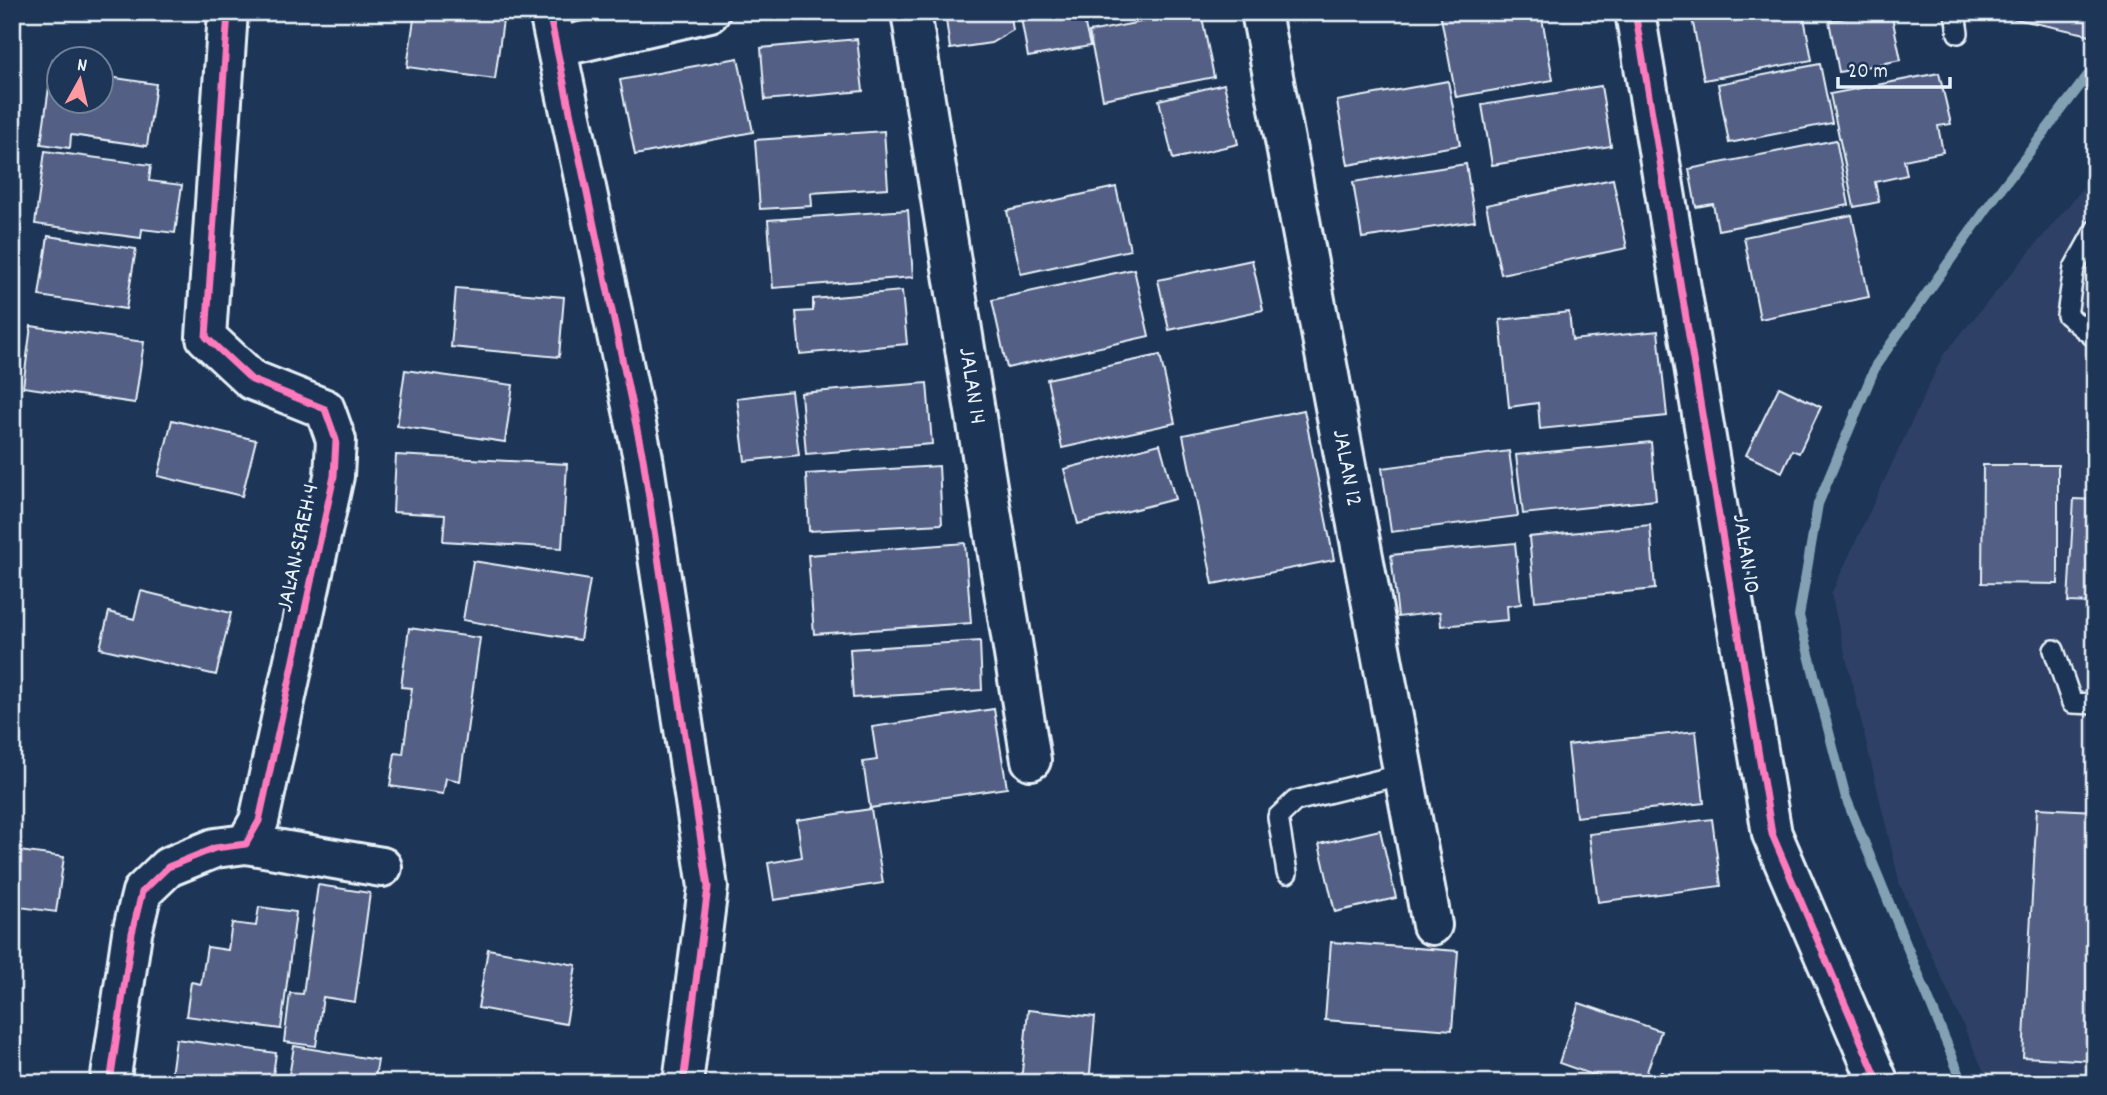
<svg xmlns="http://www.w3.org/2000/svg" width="2107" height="1095" font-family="Dekko,sans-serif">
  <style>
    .built { fill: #2d4165 }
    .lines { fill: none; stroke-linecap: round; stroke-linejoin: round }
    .stream { stroke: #83a1b2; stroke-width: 10 }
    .building { fill: #535e85; stroke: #e8f1f8; stroke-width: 2 }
    .service-casing { stroke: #e8f1f8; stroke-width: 24 }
    .minor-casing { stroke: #e8f1f8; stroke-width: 44 }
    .service { stroke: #1d3557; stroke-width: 19 }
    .minor { stroke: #1d3557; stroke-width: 38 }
    .cycleway-casing { stroke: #1d3557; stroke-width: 11 }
    .cycleway { stroke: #fd7abc; stroke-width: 7 }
    .labels { text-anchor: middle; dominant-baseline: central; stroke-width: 6; stroke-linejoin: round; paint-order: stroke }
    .street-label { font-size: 24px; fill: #e8f1f8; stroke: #1d3557 }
  </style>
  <rect width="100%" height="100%" fill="#1d3557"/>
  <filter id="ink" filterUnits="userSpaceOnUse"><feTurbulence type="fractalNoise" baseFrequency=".0143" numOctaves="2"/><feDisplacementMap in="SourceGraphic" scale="14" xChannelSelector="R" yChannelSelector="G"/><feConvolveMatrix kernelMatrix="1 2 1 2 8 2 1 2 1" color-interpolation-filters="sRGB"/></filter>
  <g filter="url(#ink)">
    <!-- built -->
    <path class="built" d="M2095,174V1083H1989L1900,885L1831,594L1943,355Z"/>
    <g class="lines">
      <!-- stream -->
      <path class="stream" d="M1963,1083L1846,798L1799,616L1818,504L1876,365L1995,197L2095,66"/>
    </g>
    <!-- building -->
    <path class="building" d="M415,12H447L503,20L495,79L407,67Z
      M945,12H1010L1013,30L991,43L950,49Z
      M1020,12H1082L1090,46L1028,57Z
      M1192,12H1201L1214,77L1103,99L1089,32Z
      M1440,12H1541L1553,80L1456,97Z
      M1722,12H1803L1812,60L1704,80L1692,18Z
      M1876,12H1891L1901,60L1839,72L1829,21Z
      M2007,12H2095V36L2006,17Z
      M857,39L863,91L765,100L761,48Z
      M738,58L753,132L635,155L620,80Z
      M53,59L60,60V102H102V76L156,84L147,146L71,135L70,148L41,144Z
      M1820,64L1832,123L1729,143L1718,84Z
      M1939,73L1951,124L1938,126L1943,152L1904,160L1907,175L1875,182L1879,202L1854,207L1830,94Z
      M1448,81L1460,145L1348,165L1337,101Z
      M1224,84L1238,144L1173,159L1159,100Z
      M1601,86L1611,146L1492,165L1482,105Z
      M884,131L888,188L811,193L812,206L760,209L755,140Z
      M1836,140L1849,205L1718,230L1713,204L1696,207L1689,169Z
      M45,151L151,165L149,181L182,185L175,233L142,229L141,238L35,224Z
      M1466,164L1475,221L1362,238L1353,182Z
      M1613,179L1627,248L1501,274L1486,205Z
      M1116,187L1130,250L1021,274L1007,211Z
      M908,210L913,277L773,288L768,220Z
      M1852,215L1869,297L1760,319L1744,237Z
      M48,236L136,249L126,309L39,296Z
      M1252,260L1263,310L1169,330L1158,280Z
      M1134,269L1149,336L1007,368L992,300Z
      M456,288L564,297L559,357L451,347Z
      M902,291L907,344L800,354L796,312L813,311V299Z
      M1569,312L1572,340L1658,331L1667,416L1540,429L1538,403L1509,407L1500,320Z
      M31,326L144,342L135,403L23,387Z
      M1160,355L1175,423L1062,448L1047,379Z
      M405,370L513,385L505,442L397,426Z
      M927,383L932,444L806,454L801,393Z
      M1779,387L1821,407L1799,453L1792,450L1782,472L1746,455Z
      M791,391L799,455L745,461L737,398Z
      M1304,410L1334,560L1213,584L1183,435Z
      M172,420L256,440L242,496L158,476Z
      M1651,442L1656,500L1523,514L1516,455Z
      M1160,444L1175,499L1078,524L1064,469Z
      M1509,451L1518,516L1391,532L1382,468Z
      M396,455L567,464L562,548L443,541L445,515L393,512Z
      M1983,465H2058V584L1982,583Z
      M939,466L942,524L809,531L806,474Z
      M2074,499L2095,500V603L2068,602Z
      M1650,525L1655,589L1535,601L1529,537Z
      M965,543L971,623L814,634L808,555Z
      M1515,543L1521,604L1507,606L1508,620L1441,626L1440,612L1398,617L1391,555Z
      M473,561L590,580L580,640L463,620Z
      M141,591L231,613L216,675L100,648L109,612L134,619Z
      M409,628L480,638L460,781L446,778L443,794L390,786L395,753L403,754L412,688L401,687Z
      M980,641L982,690L853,698L850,649Z
      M994,709L1007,788L870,808L863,762L877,760L872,727Z
      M1696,731L1704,803L1576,817L1568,745Z
      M2037,808L2095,811V1061L2023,1057Z
      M871,809L883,883L774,900L768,863L802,857L797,820Z
      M1712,819L1721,886L1598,902L1589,834Z
      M1380,830L1396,898L1335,912L1319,844Z
      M12,850L64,857L56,912L12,906Z
      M318,885L370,893L355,1002L323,997L316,1046L284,1042L290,993L303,994Z
      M259,907L296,912L281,1029L186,1016L191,982L201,984L207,947L228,950L232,923L256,926Z
      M1331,942L1458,951L1452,1030L1325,1020Z
      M488,949L576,965L566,1024L478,1008Z
      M1579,1003L1661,1031L1643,1083H1616L1559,1063Z
      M1028,1010L1095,1017L1089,1083H1021Z
      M176,1039L276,1053L272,1083H170Z
      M294,1046L378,1060L374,1083H288Z
      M1661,1072L1687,1083H1657Z"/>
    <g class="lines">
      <!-- service casing -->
      <g class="service-casing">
        <path id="service" d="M1955,12L1958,33
          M2095,230L2074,268L2067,315L2095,338
          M2054,650L2072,703L2095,704
          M1287,873L1278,817L1295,801L1404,774"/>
      </g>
      <!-- minor casing -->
      <g class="minor-casing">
        <path id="minor" d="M549,12L643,458L708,887L683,1083
          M911,12L1031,760
          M1261,12L1432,925
          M1635,12L1772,834L1879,1083
          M559,47L710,12
          M246,844L382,867
          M110,1083L132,933L142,892L168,867L215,848L246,844L259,821L334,476L336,440L325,409L252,380L206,337L228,12"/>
      </g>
      <!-- service -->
      <use href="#service" class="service"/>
      <!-- minor -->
      <use href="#minor" class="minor"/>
      <!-- cycleway casing -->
      <g class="cycleway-casing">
        <path id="cycleway" d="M549,12L643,458L708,887L683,1083
          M1635,12L1772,834L1879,1083
          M110,1083L132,933L142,892L168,867L215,848L246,844L259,821L334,476L336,440L325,409L252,380L206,337L228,12"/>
      </g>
      <!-- cycleway -->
      <use href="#cycleway" class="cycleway"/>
    </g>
  </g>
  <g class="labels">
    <!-- street labels -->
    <g class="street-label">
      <text transform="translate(971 386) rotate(81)">JALAN 14</text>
      <text transform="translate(1346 468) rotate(79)">JALAN 12</text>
      <text transform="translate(299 548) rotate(-78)">JALAN SIREH 4</text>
      <text transform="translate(1745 554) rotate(81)">JALAN 10</text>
    </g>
  </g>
  <!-- margin -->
  <rect width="2107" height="1095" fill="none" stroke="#1d3557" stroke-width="42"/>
  <rect x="21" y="21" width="2065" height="1053" fill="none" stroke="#e8f1f8" stroke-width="2.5" filter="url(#ink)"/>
  <!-- north arrow -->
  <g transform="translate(80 80) rotate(8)"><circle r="33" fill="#1d3557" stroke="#6e8097" stroke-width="2"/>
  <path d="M0-5L12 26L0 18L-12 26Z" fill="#ff9aa2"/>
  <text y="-10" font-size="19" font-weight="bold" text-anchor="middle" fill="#e8f1f8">N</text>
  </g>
  <!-- scale -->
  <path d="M1838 77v10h112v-10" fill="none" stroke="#e8f1f8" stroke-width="3.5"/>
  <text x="1848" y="77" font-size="21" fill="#e8f1f8" stroke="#1d3557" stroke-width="5" paint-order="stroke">20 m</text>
</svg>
